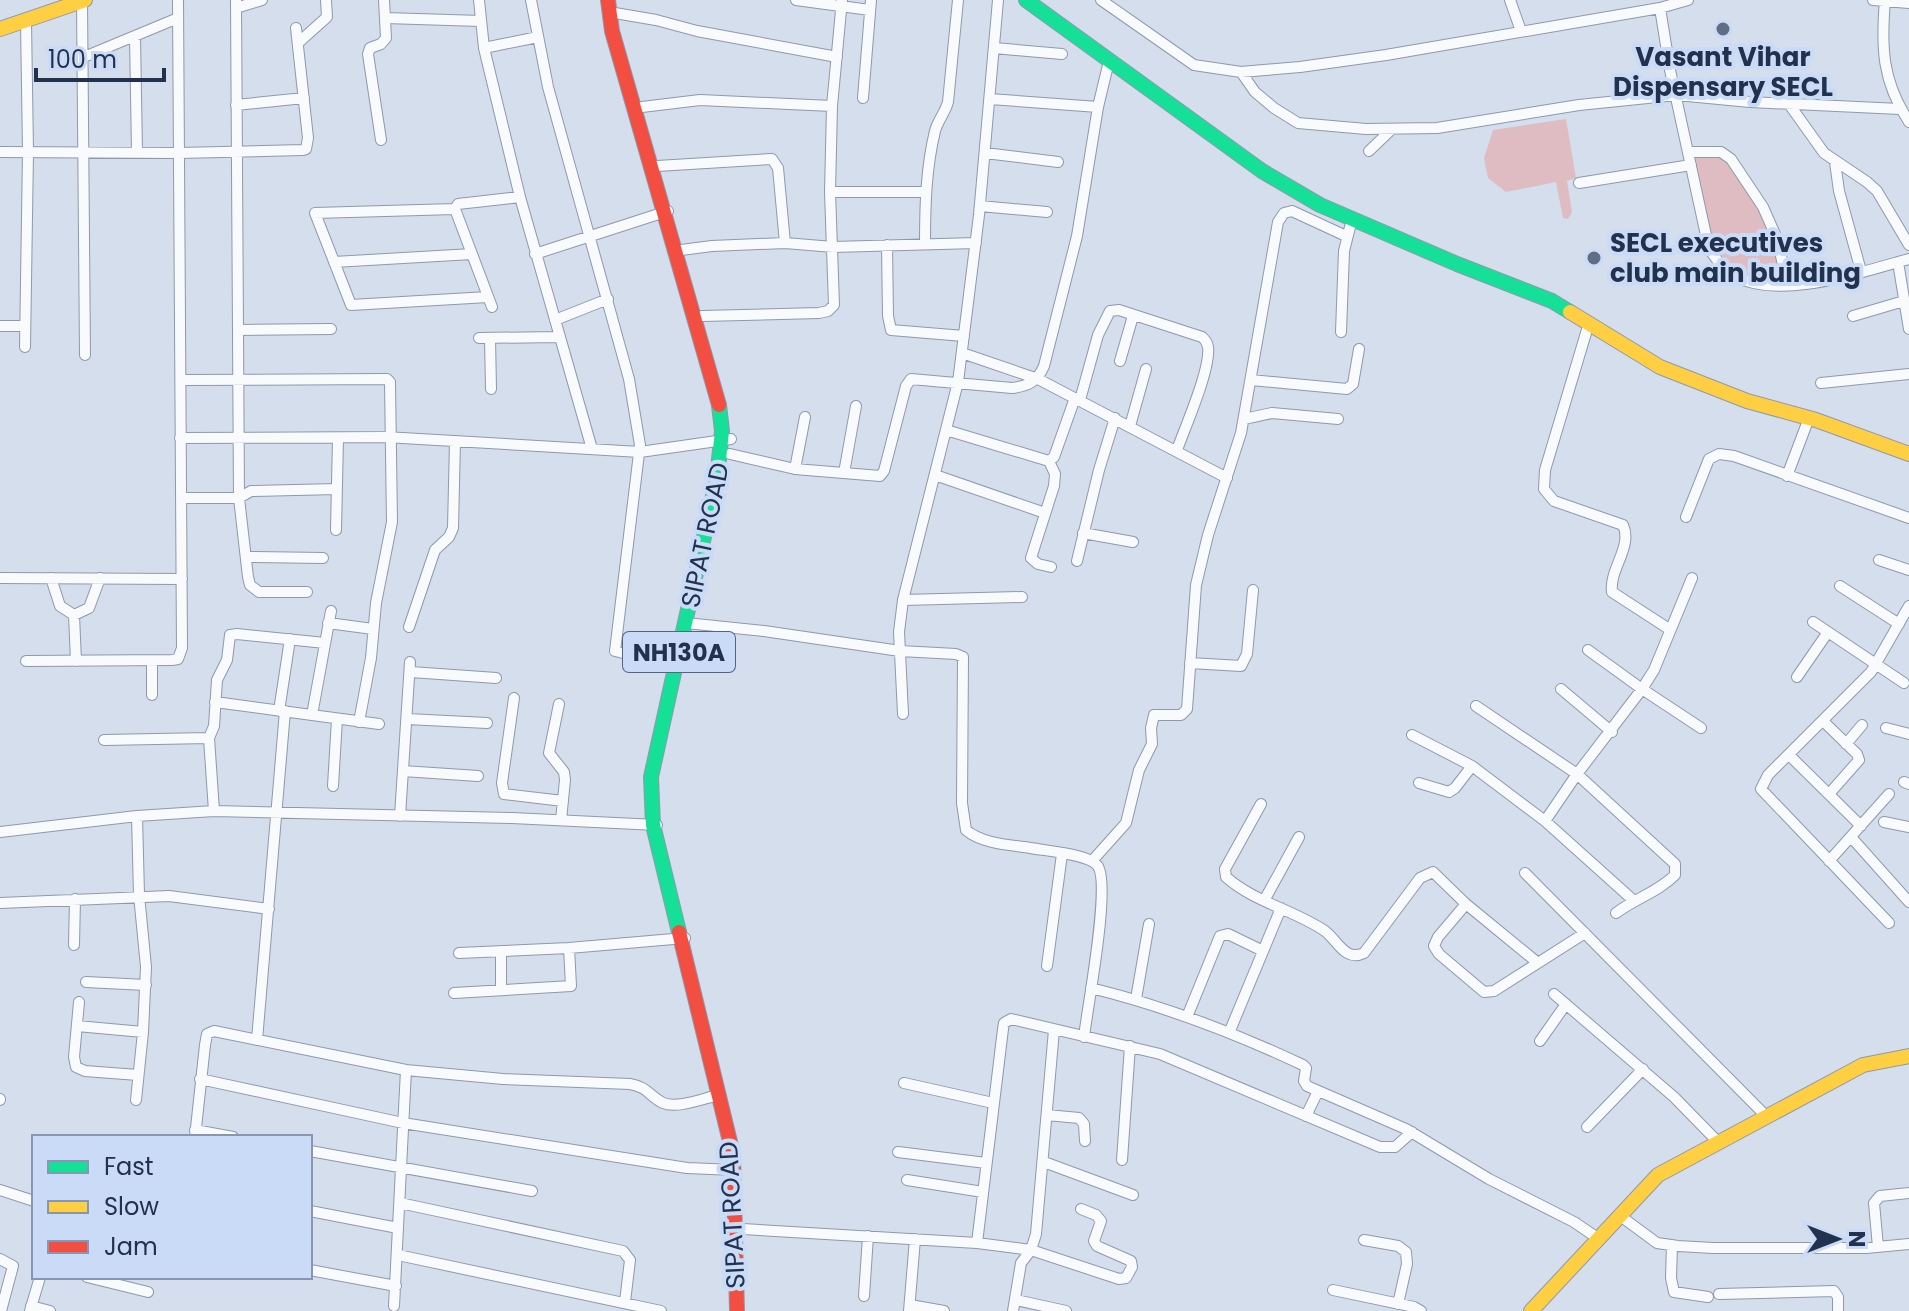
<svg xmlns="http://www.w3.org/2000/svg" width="1909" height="1311" font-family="Poppins,sans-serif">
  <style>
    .green { fill: #dfbcc2 }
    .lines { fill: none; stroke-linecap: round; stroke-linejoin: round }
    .street-casing { stroke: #8e99ac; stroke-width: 12 }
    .fast-casing { stroke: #8e99ac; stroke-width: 16 }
    .slow-casing { stroke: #8e99ac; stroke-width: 16 }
    .jam-casing { stroke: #8e99ac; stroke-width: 16 }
    .street { stroke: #f9fafc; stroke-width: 10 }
    .fast { stroke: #16e098; stroke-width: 14 }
    .slow { stroke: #ffcf43; stroke-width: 14 }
    .jam { stroke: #f24e42; stroke-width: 14 }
    .poi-dot { fill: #606e85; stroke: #cadbf7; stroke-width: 3 }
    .labels { text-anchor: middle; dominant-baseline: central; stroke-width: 8; stroke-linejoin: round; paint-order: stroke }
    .shield { fill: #cadbf7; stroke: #546581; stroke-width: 2 }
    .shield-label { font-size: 24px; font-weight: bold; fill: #22324e }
    .poi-label { font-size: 26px; font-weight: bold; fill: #22324e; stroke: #cadbf7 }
    .street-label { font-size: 26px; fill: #22324e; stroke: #cadbf7 }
  </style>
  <rect width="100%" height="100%" fill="#d4deec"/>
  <!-- green -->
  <path class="green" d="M1566,119L1576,178L1567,181L1572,212L1568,219L1563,218L1556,182L1506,192L1488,178L1484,158L1493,130Z
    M1688,152H1721L1763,207L1786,284L1734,276L1715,258Z"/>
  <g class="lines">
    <!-- street casing -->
    <g class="street-casing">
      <path id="street" d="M236,0L239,498L248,577L250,585L259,592H307
        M479,0L484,48L520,197L592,449
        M531,0L548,87L629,379L640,445L615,651L676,666
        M796,0L870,10
        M1101,0L1194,65L1241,72L1300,67L1386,55L1660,8L1688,0
        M1510,0L1521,31
        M1873,0L1909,3
        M1885,0C1881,47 1882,81 1909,122
        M82,1L85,355
        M236,8L262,0
        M1660,8L1670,70L1709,249C1716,258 1723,270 1734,276C1782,301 1860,272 1909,259
        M609,12L656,20L697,31L837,57
        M385,18L481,21
        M135,37L137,152
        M298,43L327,17L326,0
        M484,48L538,37
        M994,48L1062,54
        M84,57L178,18
        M1241,72L1255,92L1274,108L1298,123L1366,129L1437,128L1579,105L1677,95L1750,102L1900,109
        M863,98L871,0
        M990,99L1098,107
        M1789,104L1824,153L1867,182L1877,191L1909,245
        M236,105L304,98
        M642,107L700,100L832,106
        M381,140L368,54L370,48L381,44L386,38L384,0
        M1369,151L1392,129
        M0,152L178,153L303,150L306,149L308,138L296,28
        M1688,152H1721L1731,159L1763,207L1778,241L1787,285
        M985,153L1058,162
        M1835,162L1839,191L1861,271
        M657,166L772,159L778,168L785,243
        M1579,183L1691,165
        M830,192H925
        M980,206L1047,212
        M455,209L458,204L520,197
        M925,244C925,206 926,168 935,131C938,120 945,113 948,102L958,0
        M887,245L888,316L891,330L964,336
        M681,250L712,246L785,243L833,247L976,243
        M535,254L668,211
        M334,262L472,254
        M1898,262L1909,329
        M488,297L351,305L315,213L455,209L492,307
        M702,316L819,313L828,311L834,305L830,192L832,106L842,0
        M1853,316L1904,301
        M555,320L608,299
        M1589,323L1545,470L1544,489L1554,501L1623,525C1633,547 1609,569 1612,592L1669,629
        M0,326H25
        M238,330L331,329
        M1341,332L1344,251L1352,219
        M479,338L559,337
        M490,338L491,389
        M25,347L28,152L26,21
        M962,353L1038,379L1227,478
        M1120,361L1133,316
        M181,380L387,379L390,382L392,522L376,603L371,658L359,722
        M1251,380L1347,389L1353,384L1359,349
        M1821,383L1909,374
        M1080,400L1098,335L1110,311L1119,310L1202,337C1205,340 1207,341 1208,347C1211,369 1185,427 1177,450
        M1244,419L1272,413L1338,419
        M1130,426L1146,369
        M946,430L1049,461L1054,457L1075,398
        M180,438L385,437L640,452L731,439
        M730,454L795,469L880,476L884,471L906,386L911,379L1012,388C1028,386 1037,382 1044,366L1077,236L1098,107L1109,61
        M1049,461L1055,474L1054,486L1031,558L1038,564L1051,567
        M795,469L805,417
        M844,473L856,406
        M935,475L1045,513
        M1787,476L1809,418
        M181,498H239L251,491L337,489
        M1686,517L1709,459L1719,454L1734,456L1909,518
        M336,530L338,438
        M1083,533L1133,542
        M247,557L323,558
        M1879,560L1909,570
        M1077,561L1099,470L1115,418
        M0,578L182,579
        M51,578L60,606L74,615L89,608L100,578
        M1840,586L1899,624
        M903,600L1022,597
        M74,615L76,661
        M1813,622L1904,683
        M328,623L373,629
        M686,623L764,631L900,651L956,654L963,657L962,803L966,830C982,844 1011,845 1031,848C1046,851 1087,854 1097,865C1112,881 1087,1009 1084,1037
        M409,627L435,550L449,537L453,528L455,441
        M1588,650L1642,689L1701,728
        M26,661L172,660L178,659L182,648L178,0
        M1190,663L1241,666L1247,654L1253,590
        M411,672L496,678
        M1797,677L1828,632
        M1561,689L1612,732
        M152,695V661
        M514,698L502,783L504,794L563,801
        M215,702L379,724
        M559,704L549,753L564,772L565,780L561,820
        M1476,706L1577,774L1675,864V875C1658,892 1636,898 1616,913
        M279,711L290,639
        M903,714L899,632L903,600L958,382L979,215L998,0
        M312,715L331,611
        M407,719L487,723
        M1823,721L1857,754L1859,760L1829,794
        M1886,728L1909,734
        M1412,735L1472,766L1545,821L1633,900
        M209,738L214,726L217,680L227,660L230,635L237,634L325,643
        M104,740L209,738L214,811
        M1846,744L1862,725
        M1789,755L1861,826
        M403,771L478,776
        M1904,782L1909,784
        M1419,783L1449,792L1455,788L1472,766
        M333,786L337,719
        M1261,804L1225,869L1226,877C1254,902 1294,910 1325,931C1338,941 1345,962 1364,953L1420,878L1433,872L1466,904L1538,963
        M400,816L410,662
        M1545,821L1577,774L1642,689L1654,670L1692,578
        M1884,822L1909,827
        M0,832L137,816L214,811L512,818L657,825
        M1851,837L1909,902
        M1092,861L1126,823L1139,770L1152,744L1151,728L1154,715H1181L1187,709L1196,585L1208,535L1241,433L1278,222L1284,213L1292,211L1346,236
        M1829,861L1889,794
        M1525,873L1766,1116
        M1265,899L1299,837
        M0,903L169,896L269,909
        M1466,904L1438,937L1434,946L1439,954L1484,992L1494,991L1585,933
        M1889,923L1761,789L1768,775L1871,672L1909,606
        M74,945L75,899
        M501,951V990
        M459,953L569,948L685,938
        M1047,966L1062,854
        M86,982L146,985
        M1091,988C1164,1006 1235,1033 1303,1065L1306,1068L1304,1081L1307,1086L1406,1129L1489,1179L1574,1222L1599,1239
        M454,993L571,986L569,948
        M1554,994L1674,1097L1718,1142
        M1136,999L1149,924
        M79,1002L74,1057L76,1067L85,1071L138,1075
        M1187,1017L1220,936L1228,934L1263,951
        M77,1026L143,1032
        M1229,1033L1281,908
        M257,1040L285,711
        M1540,1041L1566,1004
        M200,1079L403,1123L687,1168L735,1170
        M904,1083L993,1103
        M0,1100V1099
        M136,1100L143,1032L146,967L139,895L137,816
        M1047,1115L1079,1118L1084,1124L1085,1141
        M1306,1116L1318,1091
        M1587,1127L1643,1069
        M195,1130L233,1137
        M195,1137L205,1045L207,1034L214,1031L406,1070L503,1079L630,1084C648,1087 649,1096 663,1103C678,1109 704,1098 719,1095
        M310,1151L532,1191
        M898,1152L986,1163
        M1122,1160L1130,1046
        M1044,1162L1133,1195
        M907,1180L983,1192
        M0,1190L34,1201
        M400,1203L623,1251L630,1260L625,1302
        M310,1211L398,1228
        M1619,1215L1657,1243L1678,1246L1713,1248H1866L1909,1244
        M743,1229L977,1243L1031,1250L1119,1279L1126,1278L1132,1267L1131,1261L1097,1246L1094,1241L1101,1221L1096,1215L1081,1209
        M1364,1240L1398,1246L1406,1252L1407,1264L1398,1304
        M977,1243L1003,1029L1004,1023L1011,1019L1160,1054L1380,1147H1395L1412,1132
        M1672,1245L1671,1278L1674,1292L1708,1297
        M1878,1247L1874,1203L1880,1196L1909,1193
        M398,1255L661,1311
        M0,1259L13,1266L1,1311
        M310,1270L396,1286
        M87,1277L148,1292
        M1333,1290L1414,1307L1421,1311
        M1719,1294L1834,1291L1838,1297V1311
        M864,1296L868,1236
        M1016,1300L1066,1311
        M910,1305L944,1311
        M31,1306L50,1311
        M394,1306L406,1070
        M30,1311L40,1277
        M909,1311L915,1239
        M1013,1311L1021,1263L1031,1250L1036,1234L1054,1030"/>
    </g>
    <!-- fast casing -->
    <g class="fast-casing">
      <path id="fast" d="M1026,0L1262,171L1320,205L1457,264L1552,301L1570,312
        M679,932L653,825L651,777L717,478L722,431L719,405"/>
    </g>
    <!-- slow casing -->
    <g class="slow-casing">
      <path id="slow" d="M0,29L85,0
        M1570,312L1660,367L1747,401L1816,420L1909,454
        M1531,1311L1658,1175L1863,1065L1909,1056"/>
    </g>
    <!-- jam casing -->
    <g class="jam-casing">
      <path id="jam" d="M608,0L612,31L719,405
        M679,932L733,1154L737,1311"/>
    </g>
    <!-- street -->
    <use href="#street" class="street"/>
    <!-- fast -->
    <use href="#fast" class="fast"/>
    <!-- slow -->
    <use href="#slow" class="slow"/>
    <!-- jam -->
    <use href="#jam" class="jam"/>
  </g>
  <!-- markers -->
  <g class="poi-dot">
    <circle cx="1723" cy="29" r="8"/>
    <circle cx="1594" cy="258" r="8"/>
  </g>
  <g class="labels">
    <!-- shield labels -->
    <rect class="shield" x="623" y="632" width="112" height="40" rx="6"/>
    <g class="shield-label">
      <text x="679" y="652">NH130A</text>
    </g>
    <!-- poi labels -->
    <g class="poi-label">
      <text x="1723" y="57">Vasant Vihar<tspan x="1723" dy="30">Dispensary SECL</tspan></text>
      <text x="1610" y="243" text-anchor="start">SECL executives<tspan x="1610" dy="30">club main building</tspan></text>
    </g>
    <!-- street labels -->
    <g class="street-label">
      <text transform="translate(705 535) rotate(-78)">SIPAT ROAD</text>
      <text transform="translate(732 1215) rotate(-93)">SIPAT ROAD</text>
    </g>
  </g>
  <!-- legend -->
  <rect x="32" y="1135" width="280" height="144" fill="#cadbf7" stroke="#8797b3" stroke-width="2"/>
  <rect x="48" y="1161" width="40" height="12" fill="#16e098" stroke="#8797b3" stroke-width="2"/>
  <text x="104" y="1175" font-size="24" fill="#22324e">Fast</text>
  <rect x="48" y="1201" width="40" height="12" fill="#ffcf43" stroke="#8797b3" stroke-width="2"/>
  <text x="104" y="1215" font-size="24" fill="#22324e">Slow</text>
  <rect x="48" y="1241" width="40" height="12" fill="#f24e42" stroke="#8797b3" stroke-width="2"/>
  <text x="104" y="1255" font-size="24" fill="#22324e">Jam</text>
  <!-- north arrow -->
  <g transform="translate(1837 1239) rotate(90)" stroke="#cadbf7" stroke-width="6" paint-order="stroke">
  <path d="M0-6L14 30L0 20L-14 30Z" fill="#22324e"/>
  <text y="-12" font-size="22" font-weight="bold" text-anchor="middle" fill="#22324e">N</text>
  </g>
  <!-- scale -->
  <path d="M36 68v12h128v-12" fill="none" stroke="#22324e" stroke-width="4"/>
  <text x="48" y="68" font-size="24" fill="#22324e" stroke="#cadbf7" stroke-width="6" paint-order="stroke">100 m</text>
</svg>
